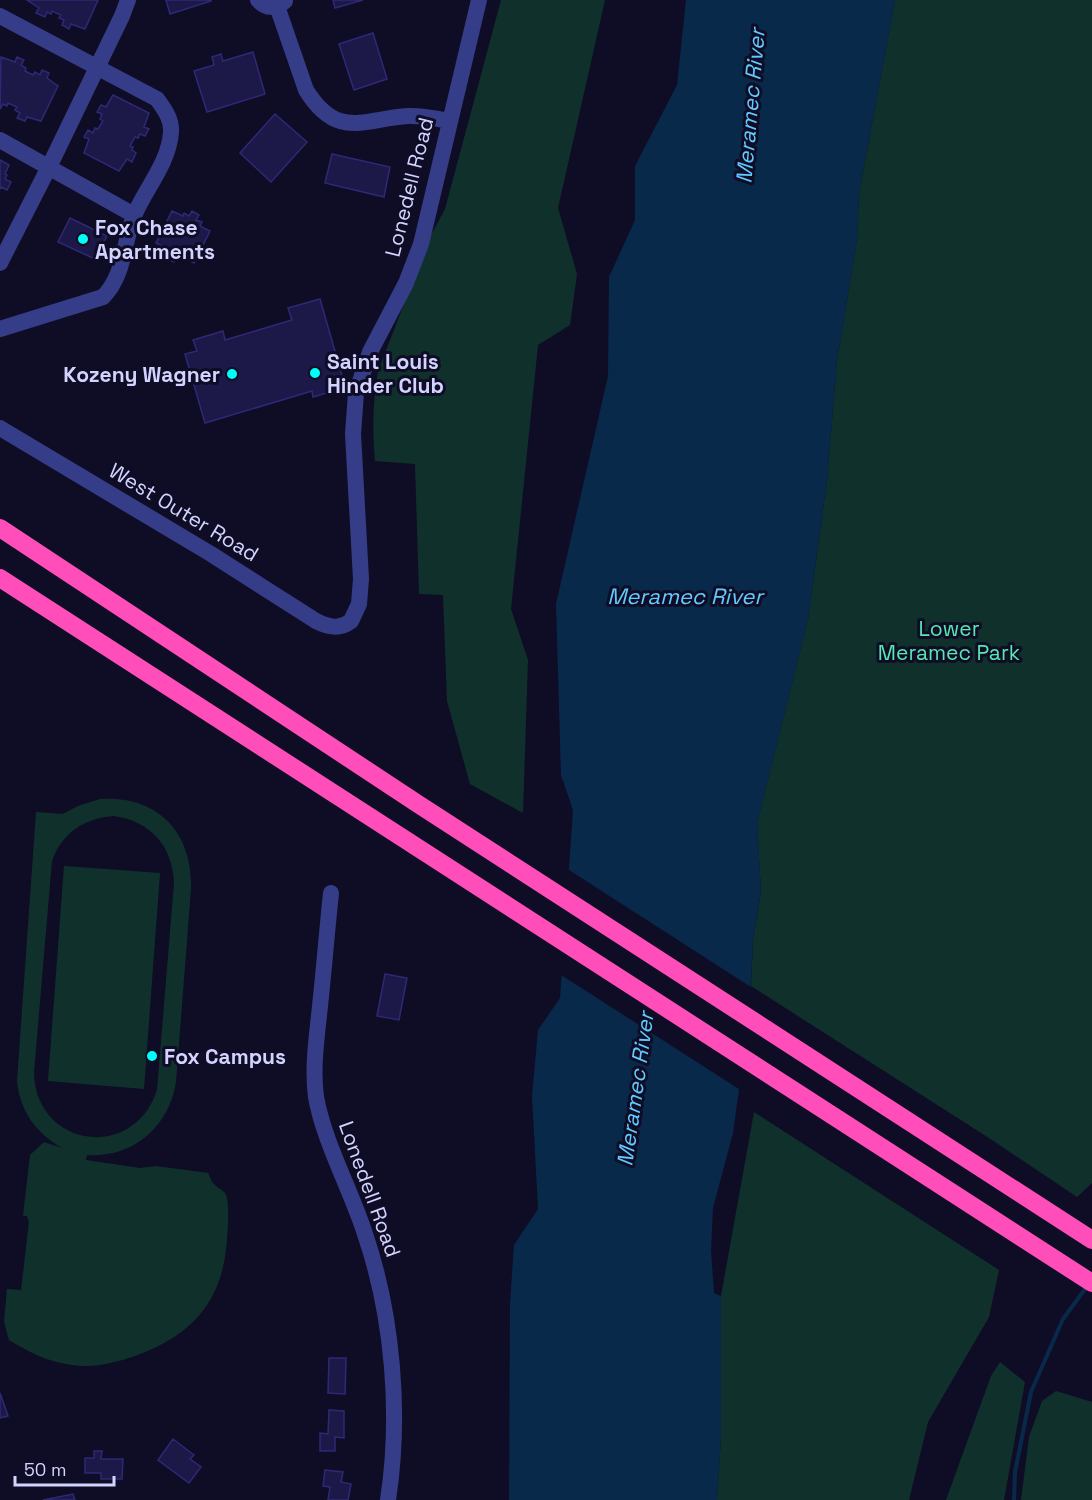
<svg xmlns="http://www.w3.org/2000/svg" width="1092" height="1500" font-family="'Space Grotesk',sans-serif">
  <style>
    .green { fill: #10312b; fill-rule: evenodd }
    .water { fill: #09294a }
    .pier { fill: #0f0d26 }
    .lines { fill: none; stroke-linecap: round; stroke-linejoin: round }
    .stream { stroke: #09294a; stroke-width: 4 }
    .building { fill: #1c1848; stroke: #2e2976; stroke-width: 1.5 }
    .minor { stroke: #363d88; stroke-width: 16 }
    .highway { stroke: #ff4eb9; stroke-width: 18 }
    .poi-dot { fill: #00fef7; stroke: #0f0d26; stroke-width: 2 }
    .labels { text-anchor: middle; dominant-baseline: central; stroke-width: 6; stroke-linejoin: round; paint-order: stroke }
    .street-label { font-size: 21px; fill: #d3d3ff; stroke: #0f0d26 }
    .poi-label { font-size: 21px; font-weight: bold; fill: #d3d3ff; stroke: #0f0d26; text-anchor: start }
    .park-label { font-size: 21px; fill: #57e7b1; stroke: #0f0d26 }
    .water-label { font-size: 22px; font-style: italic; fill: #61caff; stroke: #0f0d26 }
  </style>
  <rect width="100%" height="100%" fill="#0f0d26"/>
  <!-- green -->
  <path class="green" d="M501,0H605L558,208L577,274L570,325L538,345L511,609L528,660L523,813L470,784L447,701L443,595L419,594L415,464L375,461C372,430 373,401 378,371L430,237L445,209Z
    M895,0H1092V1183L1077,1197L989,1138L751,986L753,939L761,892L757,823L808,619L827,480L837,361L857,240L859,193Z
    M100,799C158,795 193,833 191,889L176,1082C169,1127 133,1158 87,1155L86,1160L140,1168L156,1166L208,1173C210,1177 212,1183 215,1185C220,1190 225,1190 227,1198C229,1211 228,1226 227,1239C223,1302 192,1335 135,1356C114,1363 94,1368 72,1365C48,1362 29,1352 9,1340L4,1322L7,1289L21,1290L29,1222L27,1216H23L30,1155L44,1142L62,1148C36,1133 20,1111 17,1081L36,812L63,814L78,806ZM114,816C150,821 173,846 174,883L157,1090C134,1162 35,1148 34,1072L52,861C62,833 84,818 114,816Z
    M64,866L160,873L144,1089L48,1081Z
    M754,1112L999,1270L989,1317L928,1422L909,1500H717L721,1437V1296Z
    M1000,1362L1025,1382L1004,1500H946L991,1376Z
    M1056,1391L1092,1402V1500H1021L1029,1437L1042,1401Z"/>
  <!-- water -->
  <path class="water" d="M686,0H895L859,193L857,240L837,361L827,480L808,619L757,823L761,892L753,939L749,1018L733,1133L713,1208L711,1250L714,1293L721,1296V1437L717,1500H509L510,1304L514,1245L538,1209L532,1096L538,1030L560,998L573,810L561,775L556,604L608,376L609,277L635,220V166L677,85Z"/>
  <!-- pier -->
  <path class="pier" d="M566,868L754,989L752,1018L742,1091L558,973Z"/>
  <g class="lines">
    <!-- stream -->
    <path class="stream" d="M1014,1500L1015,1472L1031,1392L1063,1319L1088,1285"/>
  </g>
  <!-- building -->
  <path class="building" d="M27,0H98L85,29L71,24L69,29L62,25L64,20L59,18L61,15L52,11L51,14L47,12L45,17L36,13L39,8Z
    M166,0H211V1L170,14Z
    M333,0H363L335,8Z
    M373,33L387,79L354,90L339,44Z
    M253,52L265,94L207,112L194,71L214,65L212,57L221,54L223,61Z
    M1,57L15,62L17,57L24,60L21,65L26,68L25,71L33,75L35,72L40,75L42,70L49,73L47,78L58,86L41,121L27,117L25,121L17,118L20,113L15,110L17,107L8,103L7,106L3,104L0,109Z
    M113,95L149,113L144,127L149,129L145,136L140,134L138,138L135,137L130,146L133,147L132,150L136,153L132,162L127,159L119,171L84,153L89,139L84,137L88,130L93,133L95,128L98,129L103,121L100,119L102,114L97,112L101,105L106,107Z
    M275,114L307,142L271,182L240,153Z
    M332,154L390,167L384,197L325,183Z
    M0,160L9,165L5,174L7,175L5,179L11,182L7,190L1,187L0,189Z
    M172,211L183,216L184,213L189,216L192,211L199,215L196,220L202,222L200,226L210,231L194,263L183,257L182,260L177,258L174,262L167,259L170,254L165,252L166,248L156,243Z
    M70,218L107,236L95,259L58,242Z
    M320,299L343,379L328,384L330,392L313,397L312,391L205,423L185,354L197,351L193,340L223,331L225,340L292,320L288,308Z
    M385,974L407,978L399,1020L377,1016Z
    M329,1358H346L345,1394L328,1393Z
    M0,1393L8,1416L0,1418Z
    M329,1410L344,1411V1438L335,1437V1451H320V1433L328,1434Z
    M173,1439L194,1455L190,1459L201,1467L189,1483L158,1460Z
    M94,1451H102L101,1459H123L122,1479H101V1473H85V1458H94Z
    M325,1470L343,1472L341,1482L351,1484L348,1500H328L330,1487L323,1486Z
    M73,1494L75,1500H43Z"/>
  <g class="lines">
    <!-- minor -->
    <path class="minor" d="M258,0C266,9 276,9 285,1
      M277,6L306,90C337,140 363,119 408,116C422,115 436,119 450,121
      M0,16L157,99C164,109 172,119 171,132C169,163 145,189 134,216C123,243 125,275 103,297L0,329
      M0,140L134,215
      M0,263L49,167L122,16L128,0
      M0,428L211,554L316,621C328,627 339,630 351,621L359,604L361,579L353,434L356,393L370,352L406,283L421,244L479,0
      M331,893C327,931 324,969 320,1006C317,1036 312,1067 316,1097C324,1142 351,1190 365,1234C393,1316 401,1415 388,1500"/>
    <!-- highway -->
    <path class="highway" d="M0,528L418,804L1092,1240
      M0,578L1092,1283"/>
  </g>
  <!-- markers -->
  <g class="poi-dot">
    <circle cx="83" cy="239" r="6"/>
    <circle cx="315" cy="373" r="6"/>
    <circle cx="232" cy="374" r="6"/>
    <circle cx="152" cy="1056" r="6"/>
  </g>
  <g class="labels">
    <!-- street labels -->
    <g class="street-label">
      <text transform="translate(409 187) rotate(-76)">Lonedell Road</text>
      <text transform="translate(184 512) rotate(31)">West Outer Road</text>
      <text transform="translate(370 1189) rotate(70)">Lonedell Road</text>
    </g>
    <!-- poi labels -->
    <g class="poi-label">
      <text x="95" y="227">Fox Chase<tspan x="95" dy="24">Apartments</tspan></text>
      <text x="327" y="361">Saint Louis<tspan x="327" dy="24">Hinder Club</tspan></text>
      <text x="220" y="374" text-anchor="end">Kozeny Wagner</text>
      <text x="164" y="1056">Fox Campus</text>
    </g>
    <!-- park labels -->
    <g class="park-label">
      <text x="949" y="628">Lower<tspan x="949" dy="24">Meramec Park</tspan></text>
    </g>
    <!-- water labels -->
    <g class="water-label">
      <text transform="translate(750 106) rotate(-85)">Meramec River</text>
      <text x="685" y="596">Meramec River</text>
      <text transform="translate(635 1089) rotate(-82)">Meramec River</text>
    </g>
  </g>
  <!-- scale -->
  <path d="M15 1476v9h99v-9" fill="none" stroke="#d3d3ff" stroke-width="3"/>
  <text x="24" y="1476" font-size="18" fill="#d3d3ff" stroke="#0f0d26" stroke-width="4.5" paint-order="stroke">50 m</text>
</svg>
